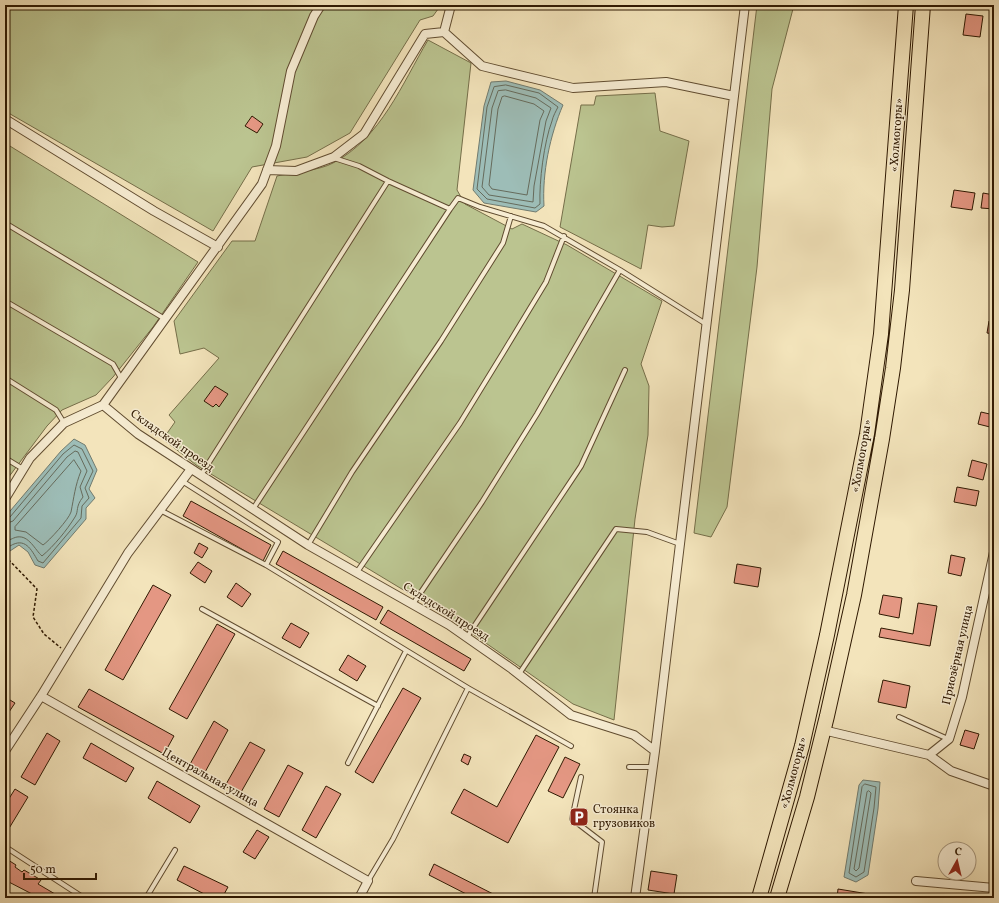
<svg xmlns="http://www.w3.org/2000/svg" width="999" height="903" font-family="Vollkorn,serif">
  <style>
    .green { fill: #bbc490; stroke: #756e49 }
    .water { fill: #9dbdb7; stroke: #717b6f }
    .lines { fill: none; stroke-linecap: round; stroke-linejoin: round }
    .shore { stroke: #666b5c; stroke-width: 1 }
    .building { fill: #e49783; stroke: #2f1902 }
    .lane-casing { stroke: #604c30; stroke-width: 6 }
    .street-casing { stroke: #604c30; stroke-width: 10 }
    .highway-casing { stroke: #2f1902; stroke-width: 16 }
    .path { stroke: #2f1902; stroke-width: 1.5; stroke-dasharray: 3 2; stroke-linecap: butt }
    .lane { stroke: #f7edd3; stroke-width: 4 }
    .street { stroke: #f7edd3; stroke-width: 8 }
    .highway { stroke: #f3e4bb; stroke-width: 14 }
    .labels { text-anchor: middle; dominant-baseline: central; stroke-width: 3; stroke-linejoin: round; paint-order: stroke }
    .street-label { font-size: 12px; fill: #2f1902; stroke: #f7edd3 }
    .poi-label { font-size: 12px; fill: #2f1902; stroke: #f7edd3; text-anchor: start }
  </style>
  <rect width="100%" height="100%" fill="#f3e4bb"/>
  <filter id="stains"><feTurbulence type="fractalNoise" baseFrequency=".005" numOctaves="4"/><feColorMatrix values="0 0 0 0 .2 0 0 0 0 .09 0 0 0 0 .02 0 0 0 .5 -.17"/></filter>
  <radialGradient id="worn" r=".72"><stop offset=".6" stop-color="#630" stop-opacity="0"/><stop offset="1" stop-color="#630" stop-opacity=".3"/></radialGradient>
  <!-- green -->
  <path class="green" d="M5,5H441L433,16L420,20L350,133L307,157L252,167L213,231L5,111Z
    M757,5H794L772,89L757,267L727,507L711,537L694,533Z
    M428,40L471,63L457,190L465,204L512,229L522,224L567,245L662,301L641,364L649,386L648,435L635,519L614,720L573,704L450,618L196,465L163,439L175,422L169,415L219,358L204,348L180,354L174,321L232,241H255L277,176C291,173 321,170 333,163C381,138 402,84 428,40Z
    M655,93L660,131L689,141L674,226L662,227L648,225L641,269L560,227L581,105H594L596,96Z
    M5,143L198,262L153,327L113,377L96,395L62,410L47,426L5,482Z"/>
  <!-- water -->
  <path class="water" d="M506,81L540,90L563,105C550,135 542,173 544,206L536,212L484,203L473,190L484,106L491,82Z
    M74,439L85,445L97,470L89,489L95,498L86,508V519L44,568L35,565L28,552L19,545L10,551L5,548V517L61,451Z
    M863,780L880,782L878,809L868,875L856,882L844,877L859,785Z"/>
  <g class="lines">
    <!-- shore -->
    <path class="shore" d="M506,85L539,93L558,107C556,111 553,116 552,121C544,142 539,182 540,204L535,208L487,199L477,189L487,107L494,87Z
      M506,90L536,98L551,108L546,121L534,186L533,202L489,195L482,187L492,108L498,91Z
      M505,96L534,104L544,111L540,120L527,195L492,189L489,185L498,109L502,97Z
      M74,460L81,471C75,486 74,497 71,512C69,519 49,541 43,545L26,532L15,530V527Z
      M5,519L10,517L63,454L74,445L82,449L93,471L85,488L89,498L82,506L81,518L43,563L38,561C31,549 25,537 10,546L5,545
      M5,524L13,521L67,457L75,451L78,452L87,471L80,487L83,497C75,507 79,511 75,517C67,530 54,546 42,556C35,550 29,535 17,537C12,538 10,541 5,540
      M865,784L876,787L874,808L864,872L856,877L849,873L862,787Z
      M869,791L871,793L859,868L856,871L854,869L867,792Z"/>
  </g>
  <!-- building -->
  <path class="building" d="M966,14L983,16L980,37L963,35Z
    M252,116L263,124L257,133L245,126Z
    M954,190L975,193L972,210L951,207Z
    M983,193L994,195V209L981,208Z
    M989,321L994,322V334L987,333Z
    M215,386L228,394L219,407L216,404L213,407L204,401Z
    M981,412L994,415V428L978,424Z
    M972,460L987,464L983,480L968,476Z
    M957,487L979,491L976,506L954,502Z
    M191,501L271,545L263,561L183,516Z
    M199,543L208,548L202,558L194,553Z
    M283,551L383,607L376,620L276,564Z
    M951,555L965,558L961,576L948,573Z
    M198,562L212,571L205,583L190,573Z
    M737,564L761,568L758,587L734,583Z
    M236,583L251,594L242,607L227,597Z
    M153,585L171,595L123,680L105,670Z
    M883,595L902,598L899,618L879,614Z
    M918,603L937,606L930,646L879,637L881,628L913,634Z
    M388,610L471,659L464,671L380,623Z
    M291,623L309,633L300,648L282,638Z
    M217,624L235,634L187,719L169,709Z
    M348,655L366,666L357,681L339,670Z
    M883,680L910,686L906,708L878,702Z
    M403,688L421,698L373,783L355,772Z
    M89,689L174,736L164,754L78,707Z
    M5,697L15,703L5,718Z
    M214,721L228,730L204,774L189,766Z
    M965,730L979,734L974,749L960,745Z
    M47,733L60,741L35,785L21,777Z
    M536,735L559,747L508,843L451,813L464,789L497,807Z
    M250,742L265,750L240,794L225,786Z
    M91,743L134,768L126,782L83,758Z
    M464,754L471,757L468,765L461,761Z
    M565,757L580,764L563,798L548,791Z
    M288,765L303,773L279,817L264,809Z
    M157,781L200,806L190,823L148,798Z
    M326,786L341,794L316,838L302,830Z
    M15,789L28,797L5,835V805Z
    M257,830L269,837L255,859L243,852Z
    M5,858L16,865L15,867L22,872L24,870L41,880L38,884L55,894L54,897L56,898H30L32,894L5,880Z
    M434,864L501,898H474L429,875Z
    M184,866L228,887L222,898H212L177,880Z
    M651,871L677,875L674,894L648,890Z
    M838,889L893,898H837Z"/>
  <g class="lines">
    <!-- lane casing -->
    <g class="lane-casing">
      <path id="lane" d="M334,158L359,166L388,181L450,209L458,198L480,207L544,226L620,270L706,324
        M5,223L165,319
        M5,301L113,364L121,378
        M5,378L56,410L64,423
        M5,458L23,469
        M201,475L388,181
        M182,481L278,542L266,565L468,688L393,839L368,881
        M253,509L450,209
        M160,510L266,565
        M308,545L352,472L441,341L503,243L511,216
        M357,572L460,423L503,353L546,282L564,236
        M413,604L482,502L537,414L620,270
        M202,609L378,706
        M467,637L581,466L625,370
        M519,674L616,529L647,532L680,544
        M468,688L571,746
        M899,717L948,739
        M348,763L406,651
        M629,767H653
        M581,777L572,819L602,842L594,898
        M7,848L84,898
        M146,898L175,850"/>
    </g>
    <!-- street casing -->
    <g class="street-casing">
      <path id="street" d="M444,32L451,5
        M5,119L154,211L218,247
        M267,170L296,171L334,157L364,134L425,34L444,32L482,66L573,88L666,82L734,96
        M103,405L138,434L308,545L449,625L512,669L571,715L634,735L655,751L635,898
        M5,499L30,458L64,423L103,405L262,184L276,146L291,71L314,16L321,5
        M41,696L368,881L359,898
        M823,730L929,755L951,771L994,786
        M5,751L41,696L128,553L191,469
        M655,751L745,5
        M929,755L949,739L962,697L994,552
        M916,881L994,888"/>
    </g>
    <!-- highway casing -->
    <g class="highway-casing">
      <path id="highway" d="M759,898L802,746L827,635L867,434L881,334L906,5
        M777,898L807,797L827,716L854,595L882,439L893,368L902,290L923,5"/>
    </g>
    <!-- path -->
    <path class="path" d="M5,556L37,589L33,617L44,634L61,648"/>
    <!-- lane -->
    <use href="#lane" class="lane"/>
    <!-- street -->
    <use href="#street" class="street"/>
    <!-- highway -->
    <use href="#highway" class="highway"/>
  </g>
  <!-- icons -->
  <defs>
    <g id="parking-square" transform="scale(1)"><rect x="-9" y="-9" width="18" height="18" rx="4" fill="#8f2418" stroke="#f7edd3"/><path d="M-3.5-5.5H1a3.5 3.5 0 0 1 0 7H-1V5.5H-3.5ZM-1-3.4V-.6H.8a1.4 1.4 0 0 0 0-2.8Z" fill="#fff"/></g>
  </defs>
  <g fill-rule="evenodd">
    <use href="#parking-square" x="579" y="817"/>
  </g>
  <g class="labels">
    <!-- street labels -->
    <g class="street-label">
      <text transform="translate(897 135) rotate(-86)">«Холмогоры»</text>
      <text transform="translate(172 441) rotate(35)">Складской проезд</text>
      <text transform="translate(862 456) rotate(-80)">«Холмогоры»</text>
      <text transform="translate(446 612) rotate(32)">Складской проезд</text>
      <text transform="translate(958 655) rotate(-77)">Приозёрная улица</text>
      <text transform="translate(794 773) rotate(-75)">«Холмогоры»</text>
      <text transform="translate(210 778) rotate(29)">Центральная улица</text>
    </g>
    <!-- poi labels -->
    <g class="poi-label">
      <text x="593" y="810">Стоянка<tspan x="593" dy="14">грузовиков</tspan></text>
    </g>
  </g>
  <!-- margin -->
  <rect width="999" height="903" fill="none" stroke="#f3e4bb" stroke-width="20"/>
  <rect x="6" y="6" width="987" height="891" fill="none" stroke="#2f1902" stroke-width="2"/>
  <rect x="10" y="10" width="979" height="883" fill="none" stroke="#2f1902"/>
  <!-- north arrow -->
  <g transform="translate(957 861) rotate(8)"><circle r="19" fill="#f7edd3" stroke="#a7987f"/>
  <path d="M0-3L7 15L0 10L-7 15Z" fill="#8f2418"/>
  <text y="-6" font-size="11" font-weight="bold" text-anchor="middle" fill="#2f1902">С</text>
  </g>
  <!-- scale -->
  <path d="M24 873v6h72v-6" fill="none" stroke="#2f1902" stroke-width="2"/>
  <text x="30" y="873" font-size="12" fill="#2f1902" stroke="#f7edd3" stroke-width="3" paint-order="stroke">50 m</text>
  <rect width="100%" height="100%" filter="url(#stains)"/>
  <rect width="100%" height="100%" fill="url(#worn)"/>
</svg>
